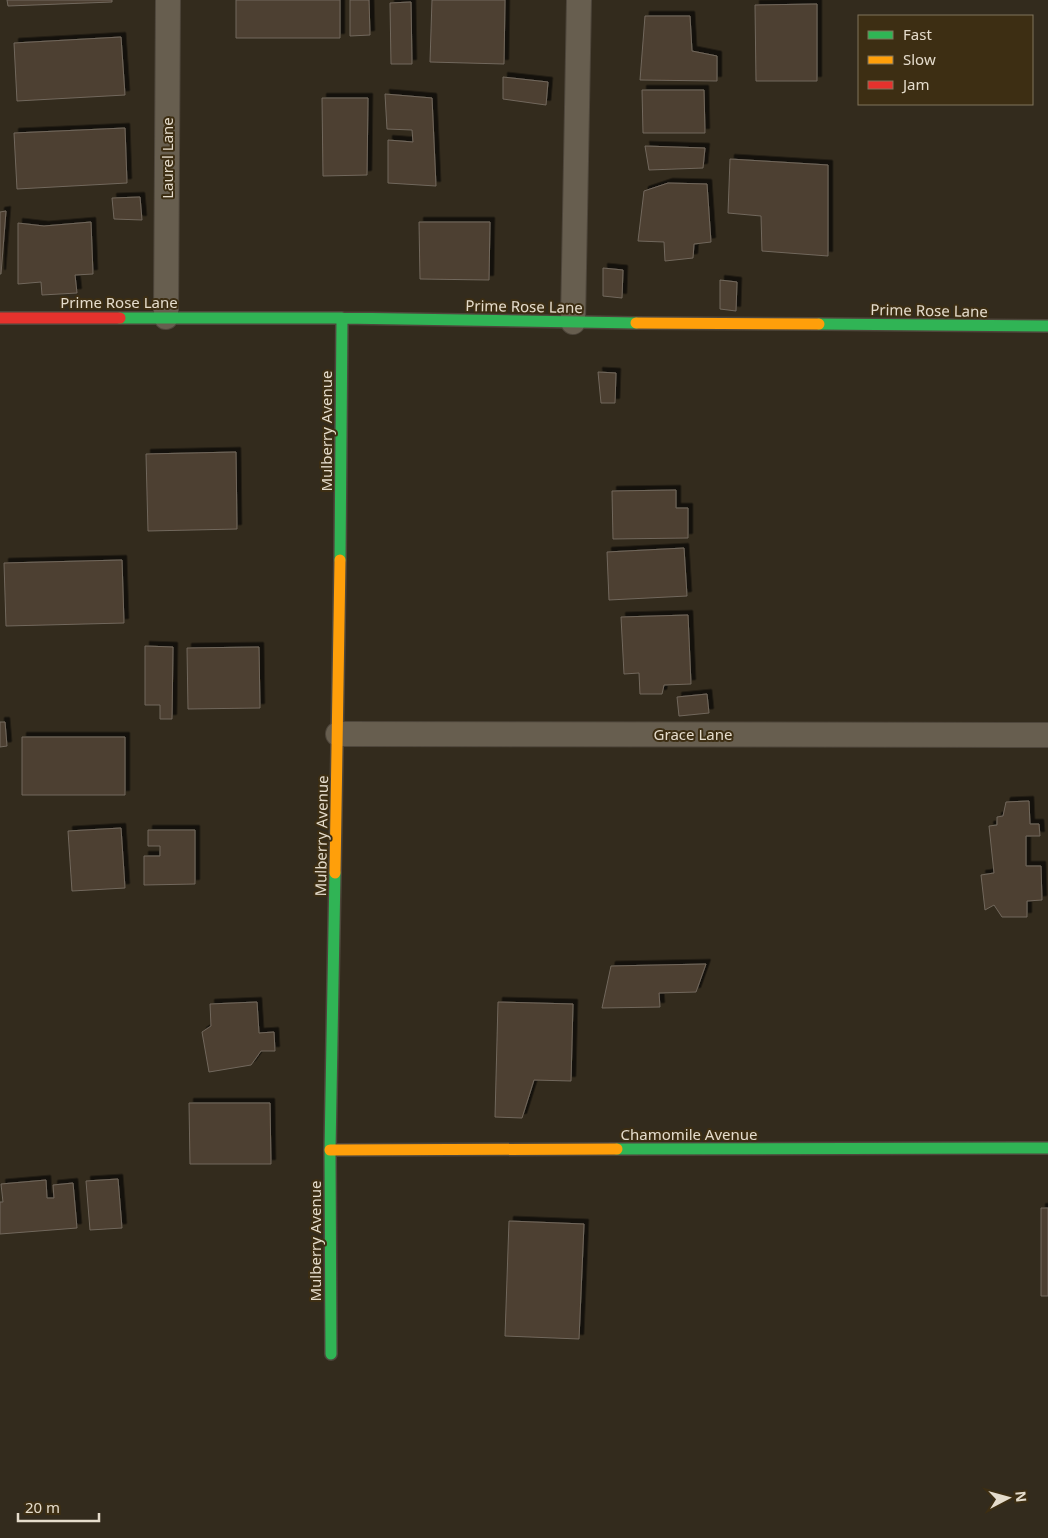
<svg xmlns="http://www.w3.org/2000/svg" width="1048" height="1538" font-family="'Noto Sans',sans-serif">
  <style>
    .building { fill: #4e3f30; stroke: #71685d; filter: url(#shadow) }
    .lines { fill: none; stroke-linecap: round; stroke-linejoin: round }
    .street-casing { stroke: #4e463b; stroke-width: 26 }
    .fast-casing { stroke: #4e463b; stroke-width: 14 }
    .slow-casing { stroke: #4e463b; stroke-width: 14 }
    .jam-casing { stroke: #4e463b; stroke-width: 14 }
    .street { stroke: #675e4f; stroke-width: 24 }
    .fast { stroke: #30b455; stroke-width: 11 }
    .slow { stroke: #ff9f0a; stroke-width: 11 }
    .jam { stroke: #e5322d; stroke-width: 11 }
    .labels { text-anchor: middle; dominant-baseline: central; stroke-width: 4; stroke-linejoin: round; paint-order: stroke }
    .street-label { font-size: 15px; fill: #e5dccc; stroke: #3d2e13 }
  </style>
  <defs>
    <filter id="shadow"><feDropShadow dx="4.5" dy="-4.5" stdDeviation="0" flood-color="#0009"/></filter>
  </defs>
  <rect width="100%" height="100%" fill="#332b1d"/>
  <!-- building -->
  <path class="building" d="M7,0H112V2L8,6Z
    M236,0H340V38H236Z
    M350,0H369L370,35L350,36Z
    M432,0H505L504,64L430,62Z
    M411,2L412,64H391L390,3Z
    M817,4V81H756L755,5Z
    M645,16H690L692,51L717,56V81L640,80Z
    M121,37L125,95L17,101L14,43Z
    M503,77L548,82L546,105L503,99Z
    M642,90H704L705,133H643Z
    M385,94L432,98L436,186L388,183V140L413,142L412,130L387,129Z
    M322,98H368L367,175L323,176Z
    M125,128L127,183L17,189L14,133Z
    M645,146L705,148L703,168L649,170Z
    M730,159L828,165V256L762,251L761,216L728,213Z
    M668,183L707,184L711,242L694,244L693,258L665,261L664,242L638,241L644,191Z
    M140,197L142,220L114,219L112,198Z
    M6,211L1,274H0V212Z
    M91,222L93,274L75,275L77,293L42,295L41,282L18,284V223L44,226Z
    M419,222H490L489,280L420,279Z
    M603,268L623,270L622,298L603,296Z
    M720,280L737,282L736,311L720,309Z
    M598,372L616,373L615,403H601Z
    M236,452L237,529L148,531L146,454Z
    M676,490V508H688V538L613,539L612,491Z
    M684,548L687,596L609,600L607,552Z
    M122,560L124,623L6,626L4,563Z
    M688,615L691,684L664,685L662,694H640L639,673L624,674L621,617Z
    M145,646L173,647L172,719H160V705H145Z
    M259,647L260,708L188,709L187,648Z
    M707,694L709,713L679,716L677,697Z
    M0,722H5L7,746L0,747Z
    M22,737H125V795H22Z
    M1029,801L1030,824H1039L1040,836H1026V866H1041L1042,900L1027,901V917H1002L994,905L985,910L981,875L994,873L989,826L997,825V817L1003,816L1006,802Z
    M121,828L125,888L72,891L68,831Z
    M148,830H195V884L144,885V856H160V846H148Z
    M706,964L696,992L659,993L660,1007L602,1008L611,966Z
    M257,1002L259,1033L274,1032L275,1051H261L251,1065L209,1072L202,1032L211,1026L210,1004Z
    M498,1002L573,1004L571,1081L534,1080L522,1118L495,1117Z
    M189,1103H270L271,1164H190Z
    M118,1179L122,1228L90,1230L86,1181Z
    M46,1180L47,1198H54L53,1185L73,1183L77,1228L0,1234V1202H3L1,1184Z
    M1041,1208H1048V1296H1041Z
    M509,1221L584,1224L579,1339L505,1336Z"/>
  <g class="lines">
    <!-- street casing -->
    <g class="street-casing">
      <path id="street" d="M166,317L168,0
        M573,322L579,0
        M338,734L1048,735"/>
    </g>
    <!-- fast casing -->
    <g class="fast-casing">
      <path id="fast" d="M120,318H342L636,323
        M819,324L1048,326
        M340,560L342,318
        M617,1149L1048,1148
        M331,1354L330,1150L335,873"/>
    </g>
    <!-- slow casing -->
    <g class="slow-casing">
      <path id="slow" d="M636,323L819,324
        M335,873L340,560
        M330,1150L617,1149"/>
    </g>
    <!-- jam casing -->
    <g class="jam-casing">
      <path id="jam" d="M0,318H120"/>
    </g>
    <!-- street -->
    <use href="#street" class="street"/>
    <!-- fast -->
    <use href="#fast" class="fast"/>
    <!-- slow -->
    <use href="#slow" class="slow"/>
    <!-- jam -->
    <use href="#jam" class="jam"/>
  </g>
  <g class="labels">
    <!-- street labels -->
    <g class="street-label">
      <text transform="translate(167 158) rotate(-90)">Laurel Lane</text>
      <text x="119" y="302">Prime Rose Lane</text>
      <text transform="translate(524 306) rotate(1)">Prime Rose Lane</text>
      <text transform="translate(929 310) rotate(1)">Prime Rose Lane</text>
      <text transform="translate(326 431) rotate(-90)">Mulberry Avenue</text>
      <text x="693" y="734">Grace Lane</text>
      <text transform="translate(321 836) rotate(-89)">Mulberry Avenue</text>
      <text x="689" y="1134">Chamomile Avenue</text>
      <text transform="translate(315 1241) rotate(-90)">Mulberry Avenue</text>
    </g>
  </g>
  <!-- legend -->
  <rect x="858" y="15" width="175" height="90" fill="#3d2e13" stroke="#80745d"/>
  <rect x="868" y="31" width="25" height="8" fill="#30b455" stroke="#80745d"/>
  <text x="903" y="40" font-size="15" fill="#e5dccc">Fast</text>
  <rect x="868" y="56" width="25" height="8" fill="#ff9f0a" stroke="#80745d"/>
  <text x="903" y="65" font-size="15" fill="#e5dccc">Slow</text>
  <rect x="868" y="81" width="25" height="8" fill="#e5322d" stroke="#80745d"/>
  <text x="903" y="90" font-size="15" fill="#e5dccc">Jam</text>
  <!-- north arrow -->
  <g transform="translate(1008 1498) rotate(84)" stroke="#3d2e13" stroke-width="4" paint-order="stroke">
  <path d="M0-4L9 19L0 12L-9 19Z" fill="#e5dccc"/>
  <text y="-8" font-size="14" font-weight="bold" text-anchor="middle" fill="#e5dccc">N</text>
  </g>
  <!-- scale -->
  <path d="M18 1513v8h81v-8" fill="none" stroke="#e5dccc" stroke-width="2.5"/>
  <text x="25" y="1513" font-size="15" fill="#e5dccc" stroke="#3d2e13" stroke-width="4" paint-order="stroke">20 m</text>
</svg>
